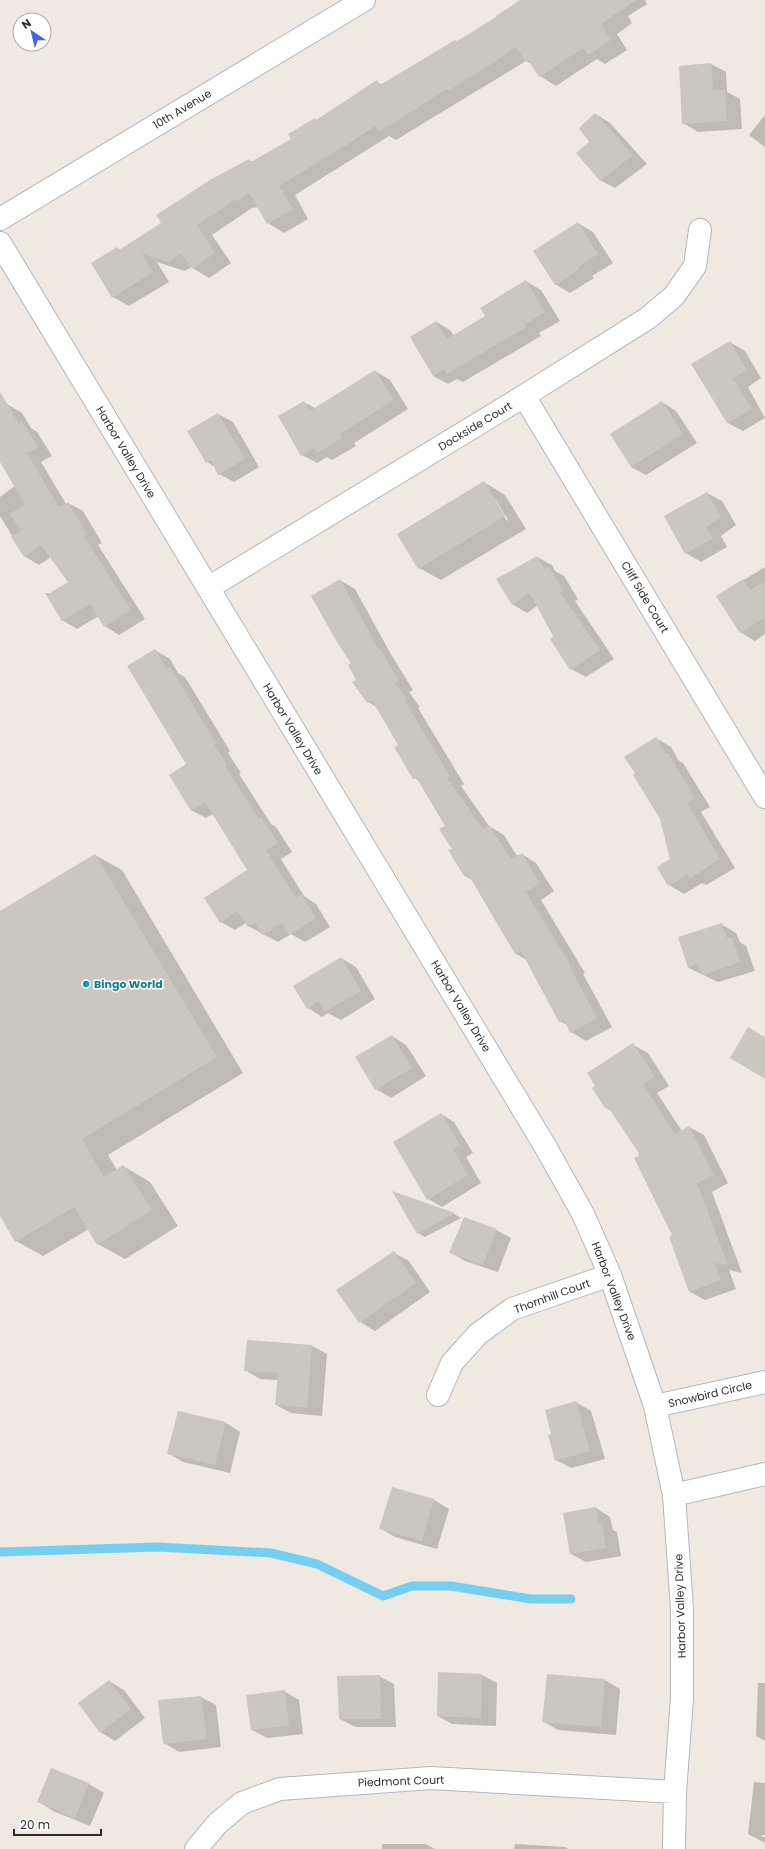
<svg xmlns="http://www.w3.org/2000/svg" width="765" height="1849" font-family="Poppins,sans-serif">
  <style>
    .shadow { fill: #0003; fill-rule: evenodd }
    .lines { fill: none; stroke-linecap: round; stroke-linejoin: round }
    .stream { stroke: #75cff0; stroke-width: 9 }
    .building { fill: #cbc7bf }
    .street-casing { stroke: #b4b7c1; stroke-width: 24 }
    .secondary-casing { stroke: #b4b7c1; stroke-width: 24 }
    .street { stroke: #fff; stroke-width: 22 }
    .secondary { stroke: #fff; stroke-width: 22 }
    .culture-dot { fill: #0f9aa8; stroke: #fff; stroke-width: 1.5 }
    .labels { text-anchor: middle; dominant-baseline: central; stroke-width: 3; stroke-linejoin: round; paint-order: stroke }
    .street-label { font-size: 11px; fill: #2e2e2e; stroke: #fff }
    .culture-label { font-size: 11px; font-weight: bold; fill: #0d838f; stroke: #fff; text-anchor: start }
  </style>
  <rect width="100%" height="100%" fill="#efe9e1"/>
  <!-- shadow -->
  <path class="shadow" d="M522,0H645L647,4L628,16L632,23L617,34L627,50L605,64L597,59L556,86L540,76L533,65L526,61L396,140L389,136L295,195L308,219L284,233L268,223L258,207L252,208L212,235L231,263L209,278L191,267L185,271L157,262L169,282L129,306L113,297L117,248L120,250L163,223L249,160L253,162L292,139L315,119L317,120L377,82L383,85L498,17Z
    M711,64L726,72L727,92L740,99L742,129L698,132L683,123Z
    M596,114L610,123L647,164L615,188L600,180L590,142Z
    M765,115V147L749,135Z
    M578,223L593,232L613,263L592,276L594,278L570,293L555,284Z
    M526,281L541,290L560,321L539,333L541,336L463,382L457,379L448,384L433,376L437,322L451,331L454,336L486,317Z
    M730,342L745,351L761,378L748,387L765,418L743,431L728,423L693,365Z
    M375,371L390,380L408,409L354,443L356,446L332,460L327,457L317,463L302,455L304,402L315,408Z
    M662,402L676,411L697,443L646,475L631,467Z
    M7,404L22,413L31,428L37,432L52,456L41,462L66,504L68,503L83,511L102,543L98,545L145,619L119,635L105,626L99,616L77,629L62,620L50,594L69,583L51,557L39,565L24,556L0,516V497L15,486L0,461V408Z
    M218,414L233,422L259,467L234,482L219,474L215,467L207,462L189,431Z
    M484,482L505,495L526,529L441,580L419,568ZM494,500H496L508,520L507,521Z
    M707,493L722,501L736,525L721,536L727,547L701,562L686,553Z
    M537,557L552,565L555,571L564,576L578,599L575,601L614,659L586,677L571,669L537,606L527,613L512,604Z
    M765,567V634L755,641L740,632L718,596Z
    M340,580L355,589L392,656L413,690L409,692L420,707L418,708L464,784L461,786L489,826L504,835L517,856L522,854L536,863L554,891L541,900L585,973L583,974L612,1027L586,1041L571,1032L569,1026L559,1021L527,960L516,954L472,880L465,876L450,851L453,849L446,826L420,781L414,778L396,748L399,745L378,708L368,702L358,680L353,664Z
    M155,650L170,659L178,673L185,677L230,751L228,753L241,773L239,774L271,824L276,827L292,852L281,859L304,896L316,904L330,927L305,942L291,934L278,942L248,926L246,923L235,930L221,922L248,870L213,814L206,818L191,810L187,764Z
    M656,738L671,747L679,761L683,763L710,807L701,812L735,868L706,885L702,883L684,894L669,885L658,867L671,860Z
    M95,855L122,870L243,1073L108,1155L117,1170L123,1166L150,1182L178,1226L125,1259L98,1244L89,1229L43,1256L16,1241L0,1214V912Z
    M721,924L736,933L740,942L746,946L755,971L718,982L689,968L679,937Z
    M341,958L356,967L375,999L341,1020L328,1013L322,1017L308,1008Z
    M392,1036L406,1045L426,1076L391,1098L376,1089L357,1057Z
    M633,1045L648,1053L669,1086L657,1093L682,1131L689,1127L704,1135L728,1183L712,1192L742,1273L729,1270L736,1289L705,1300L690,1292L670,1237L674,1236L640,1154L612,1111L606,1108Z
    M441,1114L454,1122L473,1153L466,1157L481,1183L442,1207L428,1199Z
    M394,1193L454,1214L461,1218L425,1237L418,1233Z
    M496,1230L511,1238L498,1272L465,1261L450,1252Z
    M394,1253L409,1261L430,1292L375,1331L360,1322Z
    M312,1346L327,1354L322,1416L291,1413L276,1405L278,1380L260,1379L245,1370Z
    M576,1402L591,1411L605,1459L571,1468L556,1460L553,1434Z
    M226,1423L240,1432L230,1473L183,1462L168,1453Z
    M434,1500L449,1509L437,1549L395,1537L381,1529Z
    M596,1508L610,1517L613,1530L617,1532L621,1556L586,1562L571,1554Z
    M482,1675L497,1683L496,1726L452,1724L438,1716Z
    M547,1675L605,1680L620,1689L616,1735L558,1730L544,1722Z
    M379,1676L394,1684L396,1727H355L340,1719Z
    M109,1681L124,1690L145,1718L115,1741L100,1732Z
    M758,1683H765V1741L756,1736Z
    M284,1691L299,1700L303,1734L267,1738L252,1730Z
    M201,1697L216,1705L221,1747L179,1752L164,1743L159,1701Z
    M52,1769L89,1784L104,1793L90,1826L53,1811L39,1802Z
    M754,1782L765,1783V1835H762V1837H765V1843L748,1834Z
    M382,1844H425L435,1849H382Z
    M515,1844L566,1847L568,1849H514Z"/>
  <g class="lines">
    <!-- stream -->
    <path class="stream" d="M0,1552L158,1547L271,1553L317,1564L383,1596L412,1586H451L531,1599H571"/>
  </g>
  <!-- building -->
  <path class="building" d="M520,0H636L601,24L611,40L588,55L583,48L539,77L529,61L526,62L516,47L493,63L448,91L447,89L379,132L375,126L354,140L279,186L293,209L267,224L249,193L237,201L236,199L197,225L215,253L192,269L181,253L169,262L142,254L153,272L112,298L91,263L117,247L119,250L161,223L156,215L210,180L249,159L251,162L291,139L288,134L315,118L316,120L377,80L380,85L455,40L456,42L496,17V16Z
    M711,63L713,90H725L727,121L682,124L679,66Z
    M595,113L633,155L600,181L576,153L589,142L579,128Z
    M578,222L598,254L578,267L580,269L555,285L533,251Z
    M526,280L545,312L525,324L526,327L447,374L444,369L433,376L410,337L436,321L447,339L485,316L480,308Z
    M730,341L747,370L733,378L752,409L727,423L691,364Z
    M375,370L394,400L340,434L342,438L317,453L314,448L301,456L278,416L304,401L310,411Z
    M0,392L19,424L22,422L38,447L27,453L59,507L68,502L87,534L84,536L131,610L104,627L90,604L62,621L45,593H50L68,582L41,545L24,557L11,537L21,531L10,514L25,504L0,462Z
    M662,401L683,434L631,467L610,434Z
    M218,413L245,459L218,475L211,460L206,463L187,431Z
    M484,481L505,516L418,569L397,534Z
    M707,492L721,517L706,527L713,538L685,554L664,516Z
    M537,556L545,569L549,566L563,591L560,592L600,650L570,670L550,639L554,636L529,593L512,605L496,579Z
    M340,579L378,648L379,647L399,681L395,683L406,698L404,699L450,776L447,778L483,829L489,825L511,859L522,853L540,883L526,892L570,964L569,965L597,1018L570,1033L564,1019L559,1022L521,951L515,954L468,874L464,876L448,850L452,849L439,829L445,826L416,777L413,779L394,747L398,745L372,700L367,703L352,682L356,680L348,665L351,663L338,644L311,596Z
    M743,579L750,590L765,581V617L740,633L716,596Z
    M155,649L167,669L170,667L216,743L214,744L227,765L225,766L259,819L261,817L278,843L266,850L296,898L302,894L316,918L289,935L282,923L262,935L255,923L248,927L237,911L220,923L204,898L247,870L205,802L191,811L169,775L186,764L127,666Z
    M656,737L666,754L668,753L695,798L687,803L720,859L690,878L688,874L668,886L657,867L670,859L660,819L633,775L635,773L624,757Z
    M95,854L217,1057L82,1139L104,1177L123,1165L152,1210L97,1245L74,1207L15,1242L0,1216V911Z
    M722,923L727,938L732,937L740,962L703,975L696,964L688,968L678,937Z
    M341,957L361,991L325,1012L318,1001L307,1009L293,986Z
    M748,1027L765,1037V1079L730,1058Z
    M392,1035L412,1068L375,1090L355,1057Z
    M633,1043L655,1077L643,1084L675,1134L689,1126L714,1175L697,1183L728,1265L715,1263L721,1280L689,1292L669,1237L672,1235L634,1158L639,1156L638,1154L639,1153L608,1107L605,1108L592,1088L595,1086L587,1073Z
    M441,1113L460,1145L453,1149L468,1175L427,1200L393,1142Z
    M392,1191L455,1213L417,1234Z
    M464,1217L497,1229L483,1265L449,1253Z
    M394,1251L416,1283L359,1323L336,1290Z
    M247,1340L312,1345L307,1408L275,1405L278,1373L244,1371Z
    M576,1401L590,1451L555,1461L548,1435L551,1434L545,1410Z
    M178,1411L226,1422L215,1465L167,1454Z
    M392,1487L434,1499L422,1541L379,1529Z
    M596,1507L599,1524L602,1522L606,1548L570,1554L563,1513Z
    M438,1672L482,1674L481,1718L437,1716Z
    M547,1674L605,1679L601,1727L542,1722Z
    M380,1675L381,1719H339L337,1676Z
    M109,1680L131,1709L100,1733L78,1703Z
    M285,1690L289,1726L251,1730L246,1695Z
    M201,1696L207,1739L163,1744L158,1700Z
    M51,1768L89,1783L75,1818L37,1802Z"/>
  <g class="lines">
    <!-- street casing -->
    <g class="street-casing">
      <path id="street" d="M0,243L545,1146L583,1214L610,1275L655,1406L674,1495L682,1609V1698L675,1792L674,1849
        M524,396L765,797
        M208,588L524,396L648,318L674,296L695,266L700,230
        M438,1395L452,1363L478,1334L512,1309L610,1275
        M655,1406L765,1382
        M674,1495L765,1474
        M196,1849L217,1824L242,1803L280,1789L431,1778L675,1792"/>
    </g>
    <!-- secondary casing -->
    <g class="secondary-casing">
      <path id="secondary" d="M0,219L364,0"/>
    </g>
    <!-- street -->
    <use href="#street" class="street"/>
    <!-- secondary -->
    <use href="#secondary" class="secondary"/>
  </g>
  <!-- markers -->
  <circle class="culture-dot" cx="86" cy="984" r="4"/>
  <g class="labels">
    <!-- street labels -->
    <g class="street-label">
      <text transform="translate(182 109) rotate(-31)">10th Avenue</text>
      <text transform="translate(475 426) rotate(-31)">Dockside Court</text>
      <text transform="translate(126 452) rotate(59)">Harbor Valley Drive</text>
      <text transform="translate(645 597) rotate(59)">Cliff Side Court</text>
      <text transform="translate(293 729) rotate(59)">Harbor Valley Drive</text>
      <text transform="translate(461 1006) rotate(59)">Harbor Valley Drive</text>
      <text transform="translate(614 1291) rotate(69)">Harbor Valley Drive</text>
      <text transform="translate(552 1296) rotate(-20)">Thornhill Court</text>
      <text transform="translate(710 1394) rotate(-13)">Snowbird Circle</text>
      <text transform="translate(680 1606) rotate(-92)">Harbor Valley Drive</text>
      <text transform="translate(401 1781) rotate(-2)">Piedmont Court</text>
    </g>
    <!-- culture labels -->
    <g class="culture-label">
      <text x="94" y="984">Bingo World</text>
    </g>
  </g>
  <!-- north arrow -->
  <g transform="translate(32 32) rotate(325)"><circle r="19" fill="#ffffff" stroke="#ababab"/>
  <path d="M0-3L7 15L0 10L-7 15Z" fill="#4264fb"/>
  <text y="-6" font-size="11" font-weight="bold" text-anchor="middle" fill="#2e2e2e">N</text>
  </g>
  <!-- scale -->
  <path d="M14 1829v6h87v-6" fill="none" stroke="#2e2e2e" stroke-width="2"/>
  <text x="20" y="1829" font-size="12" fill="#2e2e2e" stroke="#ffffff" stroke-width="3" paint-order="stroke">20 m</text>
</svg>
